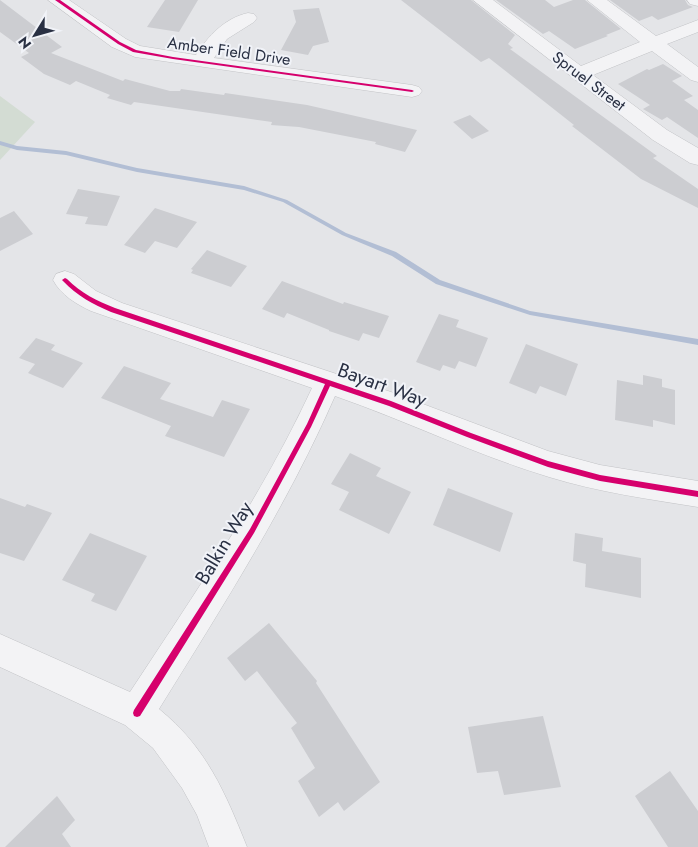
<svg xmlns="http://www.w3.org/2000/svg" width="698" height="847" font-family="Jost,sans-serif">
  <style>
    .green { fill: #d3dcd3 }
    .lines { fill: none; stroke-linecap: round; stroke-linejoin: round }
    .stream { fill: #b2bed4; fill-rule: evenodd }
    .building { fill: #cccdd1 }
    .minor-casing { stroke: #c2c3c6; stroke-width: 1 }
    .minor { fill: #f3f3f5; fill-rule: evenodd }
    .cycleway-casing { stroke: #f1f3f8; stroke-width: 3 }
    .cycleway { fill: #d6006c; fill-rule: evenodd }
    .labels { text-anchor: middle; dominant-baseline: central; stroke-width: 4; stroke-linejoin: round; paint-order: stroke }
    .far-street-label { font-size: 16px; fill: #293043; stroke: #f1f3f8 }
    .street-label { font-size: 20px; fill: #293043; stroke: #f1f3f8 }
  </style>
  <rect width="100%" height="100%" fill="#e4e5e8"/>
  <!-- green -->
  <path class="green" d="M0,96L35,122L0,160Z"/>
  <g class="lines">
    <!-- stream -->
    <path class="stream" d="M0,141L17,146L66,151L137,168L244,186L287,200L346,233L396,252L440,280L530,311L698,339V345L530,315L436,284L392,256L342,235L283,202L244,190L137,172L66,155L17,150L0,145Z"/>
  </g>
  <!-- building -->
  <path class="building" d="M0,0L62,47L51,53L123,81L125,79L170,91H180L181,89L224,95L225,93L307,105L417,130L405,152L375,144L376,142L299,127L271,125L272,122L134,102L131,105L107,98L110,95L76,81L70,85L44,74L21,57L29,53L0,32Z
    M165,0H198L179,32L147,27Z
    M401,0H471L515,35L508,44L513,48L510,49L657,156L653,158L698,189V208L641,179L572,126L574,125L489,58L481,62Z
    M496,0H545L554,7L573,0H585L621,29L606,35L608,36L575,49L549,31L543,34Z
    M610,0H685L688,5L693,7L658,20L652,16L639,21Z
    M319,8L329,42L313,46L308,55L281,50L296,22L293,10Z
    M663,64L682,76L672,81L693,96L684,100L698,110V138L667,117L662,120L643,109L650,105L618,84L647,69L649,70Z
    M470,115L489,131L472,139L453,122Z
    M78,189L120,196L107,226L85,224L88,217L66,214Z
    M155,208L197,222L177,248L155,241L145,253L124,245Z
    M14,211L33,234L0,251V218Z
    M207,250L247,266L231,287L191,273L193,270L191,269Z
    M282,281L343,304L344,302L389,316L379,338L363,333L359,341L329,331V330L287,313L284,318L262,309Z
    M439,314L459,320L456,327L488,338L476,367L459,361L455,369L443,365L440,371L416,362Z
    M36,338L55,345L51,350L83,363L63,388L28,373L35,364L19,358Z
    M526,344L578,364L566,396L540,386L536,394L509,383Z
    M124,366L171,383L160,399L213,417L222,400L250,409L224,457L165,436L171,426L101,398Z
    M643,375L662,379V387L675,390V425L653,420V427L615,420L617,380L643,385Z
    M350,453L381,468L376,476L411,492L389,534L339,510L349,492L331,484Z
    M448,488L513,513L500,552L433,525Z
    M0,498L25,507L27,504L52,513L24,561L0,553Z
    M90,533L147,556L116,611L91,601L95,594L62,580Z
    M575,533L603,538L602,551L641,558V598L585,587L586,564L573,561Z
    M269,623L317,681L316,683L380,782L344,811L338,802L319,817L298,781L315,768L291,728L297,723L257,671L245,681L227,658Z
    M543,716L561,787L504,795L498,771L477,773L468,727Z
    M670,771L698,811V847H668L635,796Z
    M57,796L75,820L62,834L71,847H5Z"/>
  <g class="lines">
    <!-- minor casing -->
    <g class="minor-casing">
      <path id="minor" d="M48,0H69L126,39L140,46L196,55C208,36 225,18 248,13L254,14L257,18L254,22L227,39L214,58L412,85L419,87L422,91L419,95L412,97L135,57L112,47Z
        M473,0H493L581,66L640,42L587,0H607L656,36L698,20V32L667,44L698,67V82L691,80L652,51L593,75L667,130L698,148V165L690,163L653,140Z
        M687,0H698V6L690,4Z
        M65,271L74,274L96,291L122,303L391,392L548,451L600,465L698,481V507C648,499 598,492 549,477C476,455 407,421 335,396C287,506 222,607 159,709C206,747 225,792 247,847H209L197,815L182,788L153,748L125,725L0,667V634L130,692C195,593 262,496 312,388L91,311C76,304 61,295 53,280L56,274Z"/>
    </g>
    <!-- minor -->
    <use href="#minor" class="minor"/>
    <!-- cycleway casing -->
    <g class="cycleway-casing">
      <path id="cycleway" d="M55,0H60L120,42L136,50L173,57L412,90L414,91L412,92L173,59L133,52L118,44Z
        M65,278L67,279C81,293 97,301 115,308L391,401L471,433L548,461L600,475L698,491V497L600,481L548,467L467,437L389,406L330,386L311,427L254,533L140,716L137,717L134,716L133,713L134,710L250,529L307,424L325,384L111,312C93,304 77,296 63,281L62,280Z"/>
    </g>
    <!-- cycleway -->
    <use href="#cycleway" class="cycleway"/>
  </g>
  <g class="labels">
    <!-- far-street labels -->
    <g class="far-street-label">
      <text transform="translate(229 51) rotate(8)">Amber Field Drive</text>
      <text transform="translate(589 81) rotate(37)">Spruel Street</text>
    </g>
    <!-- street labels -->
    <g class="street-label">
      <text transform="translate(382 385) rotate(20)">Bayart Way</text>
      <text transform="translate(224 543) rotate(-59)">Balkin Way</text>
    </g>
  </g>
  <!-- north arrow -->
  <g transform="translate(35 35) rotate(233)" stroke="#f1f3f8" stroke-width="4" paint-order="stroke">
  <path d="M0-4L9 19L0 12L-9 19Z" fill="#293043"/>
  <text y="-8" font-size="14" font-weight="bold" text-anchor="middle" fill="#293043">N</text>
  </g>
</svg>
